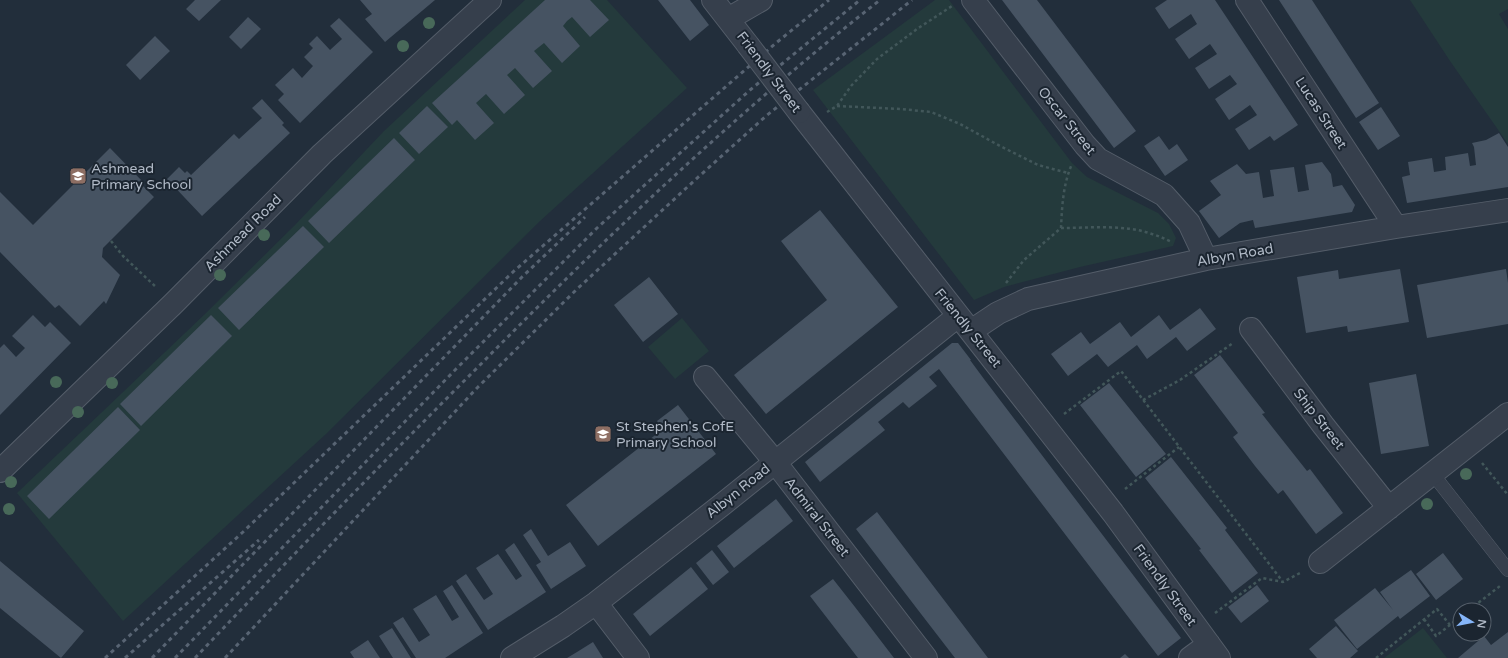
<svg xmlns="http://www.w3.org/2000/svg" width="1508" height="658" font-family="'Varela Round',sans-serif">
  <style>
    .green { fill: #243a3c }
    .building { fill: #465362 }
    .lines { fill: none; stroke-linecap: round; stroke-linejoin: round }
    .lane-casing { stroke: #545d69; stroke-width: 14 }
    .street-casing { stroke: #545d69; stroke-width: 24 }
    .path { stroke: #42575a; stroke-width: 2.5; stroke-dasharray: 3 3; stroke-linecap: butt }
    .lane { stroke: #363f4c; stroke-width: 13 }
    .street { stroke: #363f4c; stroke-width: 22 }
    .rail { stroke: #586473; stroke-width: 3; stroke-dasharray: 4 4; stroke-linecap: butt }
    .street-bridge-casing { stroke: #545d69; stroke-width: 24; stroke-linecap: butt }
    .street-bridge { stroke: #363f4c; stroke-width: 22 }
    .tree { fill: #486959 }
    .labels { text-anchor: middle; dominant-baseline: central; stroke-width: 4; stroke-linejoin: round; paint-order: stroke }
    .street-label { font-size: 14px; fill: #b1bac7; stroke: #1b2530 }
    .poi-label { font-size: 14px; fill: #b1bac7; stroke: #1b2530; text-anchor: start }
  </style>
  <rect width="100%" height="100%" fill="#222e3b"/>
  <!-- green -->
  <path class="green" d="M525,0H607L687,88L540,221L326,434L123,621L17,493L205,314L295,225L384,131Z
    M935,0H949L1072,163L1087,177L1158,213L1169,224L1176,238L1173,246L1080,267L1004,287L974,300L813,90Z
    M1410,0H1508V9L1499,14L1508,29V144L1450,61Z
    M682,318L709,351L675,379L648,347Z
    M1423,628L1447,658H1384Z"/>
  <!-- building -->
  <path class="building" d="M195,0H221L199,21L186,9Z
    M360,0H435L385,42L365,19L372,14Z
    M545,0H590L609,20L590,37L572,17L567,21L563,26L580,46L562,63L544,43L534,51L552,71L533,88L515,68L507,75L525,95L504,114L486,94L476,103L494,123L475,140L457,120L452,125L432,103Z
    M658,0H690L709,25L690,41Z
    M1002,0H1037L1136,131L1114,148Z
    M1167,0H1215L1298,125L1274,141L1270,136L1249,150L1235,129L1257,115L1250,105L1229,120L1215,99L1237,84L1230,75L1209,89L1195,68L1217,54L1210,44L1189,59L1175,39L1197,24L1191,14L1169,29L1155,8Z
    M1279,0H1312L1379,103L1356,118Z
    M248,17L261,29L241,49L229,37Z
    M339,18L373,52L300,123L278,100L284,94L275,85L293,68L302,78L313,66L304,57L313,48L309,44L317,36L330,50L342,39L330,26Z
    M155,36L170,51L140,80L126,65Z
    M262,99L284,123L282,125L290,133L202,216L167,179L179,167L185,173L187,171L191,175L234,134L239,139L262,118L252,108Z
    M427,106L448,127L419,154L399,133Z
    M1381,107L1400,136L1378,150L1359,122Z
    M1499,133L1508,147V187L1407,203L1402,177L1410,175L1408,162L1432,158L1434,172L1446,170L1445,157L1468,153L1470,166L1476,165L1474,147L1472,143L1486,140Z
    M1159,136L1169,150L1177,144L1188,160L1165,176L1144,146Z
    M394,138L415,160L329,243L308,221Z
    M110,148L143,182L141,184L154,197L103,248L102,257L120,275L106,304L104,301L80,326L59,305L55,308L0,252V192L33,225Z
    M1322,162L1331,174L1333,187L1342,185L1355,205L1352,212L1255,228L1253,220L1240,223L1219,238L1199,211L1221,195L1210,181L1237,164L1246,174L1259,172L1263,198L1274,196L1270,170L1294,167L1298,192L1304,191L1309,190L1305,165Z
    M820,210L898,307L766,414L734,375L827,300L781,241Z
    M303,226L324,247L239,330L218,308Z
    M1400,269L1409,322L1348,332L1347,326L1306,333L1297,277L1338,270L1339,279Z
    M1506,269L1508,283V324L1427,338L1417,285Z
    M649,277L678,314L643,342L614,305Z
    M1200,308L1216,329L1187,351L1176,337L1147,359L1137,345L1108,367L1097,354L1068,376L1051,354L1081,332L1090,344L1120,322L1131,337L1159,315L1170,330Z
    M33,315L45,327L50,322L71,343L0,415V348L4,344L16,357L25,348L12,336Z
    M211,315L232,336L141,426L120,404Z
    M952,343H958L971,360H970L984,379L1181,638L1158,656L939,369L929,377L937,386L909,408L903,402L878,422L885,430L820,482L805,462Z
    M1220,355L1254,399L1265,413L1262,414L1307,471L1310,469L1343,513L1316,534L1283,490L1278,494L1255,466L1233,437L1238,433L1194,375Z
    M1416,374L1429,446L1381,454L1369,383Z
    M1109,383L1166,454L1136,477L1080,405Z
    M678,405L716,454L598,546L566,505L663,429L657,421Z
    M118,407L140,430L49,519L27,496Z
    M1171,457L1227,528L1225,530L1258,573L1232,593L1199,550L1201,549L1145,478Z
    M776,499L793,521L734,568L717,546Z
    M877,512L960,621L988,658H955L918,610L856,529Z
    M531,529L548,556L570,542L586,566L551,589L536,565L541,562L523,535Z
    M514,543L546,592L488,630L456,581L466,574L484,600L493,594L476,568L498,554L516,580L522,576L505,550Z
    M712,550L729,572L713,585L696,563Z
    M1443,553L1463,579L1436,600L1416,574Z
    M0,561L84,631L61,658L0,608Z
    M691,567L708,589L650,636L633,614Z
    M1411,570L1430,596L1400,619L1398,616L1357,649L1334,620L1375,588L1393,610L1380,592Z
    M833,579L855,607L894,658H858L810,596Z
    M452,585L483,633L445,658H416L393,623L403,617L419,642L430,635L413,609L436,595L452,621L459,617L443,591Z
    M1257,585L1269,601L1241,623L1228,607Z
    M1336,626L1358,651L1350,658H1317L1309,649Z
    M392,628L411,658H393L379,636Z
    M1508,632V658H1458L1484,636L1491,645Z
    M368,640L380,658H354L350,652Z
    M593,642L603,658H567L577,652Z
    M1125,654L1129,658H1120Z"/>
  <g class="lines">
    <!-- lane casing -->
    <g class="lane-casing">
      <path id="lane" d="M1432,473L1508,570"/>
    </g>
    <!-- street casing -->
    <g class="street-casing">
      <path id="street" d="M713,0L748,45
        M973,0L1085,145L1098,159L1164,195L1189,223L1206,259
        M1247,0L1396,227
        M728,19L761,0
        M799,112L1113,513L1219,658
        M1251,329L1323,425L1389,508
        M971,331L998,313L1028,299L1099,283L1206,259L1396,227L1508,210
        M705,377L775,462L926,658
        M0,471L173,304L322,154L490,0
        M1320,562L1508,414
        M596,603L638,658
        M512,658L563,626L596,603L723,504L958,316
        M1190,658L1209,644"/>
    </g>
    <!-- path -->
    <path class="path" d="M837,106L901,109L931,112L960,124L1000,146L1038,165L1068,173
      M827,112L837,106L851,86L877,59L917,29L952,6
      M1061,228C1090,228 1124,224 1152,234C1159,236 1165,239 1172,242
      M111,241L123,256L157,288
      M1006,283L1024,260L1061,228C1062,207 1063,184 1072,164
      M1143,400L1180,380L1233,343
      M1064,414L1121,371L1283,582
      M1482,463L1508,495
      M1125,489L1179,447
      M1469,610L1500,586
      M1215,613L1262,578L1283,582L1300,573
      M1424,619L1436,636L1450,625
      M1376,658L1437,609L1450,625L1460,617"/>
    <!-- lane -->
    <use href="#lane" class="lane"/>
    <!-- street -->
    <use href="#street" class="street"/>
    <!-- rail -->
    <path class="rail" d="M105,658L243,532L514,271L776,43L829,0
      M125,658L259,540
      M152,658L522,277L585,217
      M175,658L456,369L597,228L750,90L860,0
      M195,658C288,560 382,463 478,367C605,238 737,112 880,0
      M225,658L477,388L576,290L695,180L766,116L912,0"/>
    <!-- street-bridge casing -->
    <g class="street-bridge-casing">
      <path id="street-bridge" d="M748,45L799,112"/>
    </g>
    <!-- street-bridge -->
    <use href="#street-bridge" class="street-bridge"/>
  </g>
  <!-- trees -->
  <g class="tree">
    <circle cx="429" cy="23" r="6"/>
    <circle cx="403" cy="46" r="6"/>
    <circle cx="264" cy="235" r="6"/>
    <circle cx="220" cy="275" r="6"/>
    <circle cx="56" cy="382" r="6"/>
    <circle cx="112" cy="383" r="6"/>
    <circle cx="78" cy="412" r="6"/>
    <circle cx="1466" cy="474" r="6"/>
    <circle cx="11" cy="482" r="6"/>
    <circle cx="1427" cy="504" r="6"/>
    <circle cx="9" cy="509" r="6"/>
  </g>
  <!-- icons -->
  <defs>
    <g id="school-square" transform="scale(0.9)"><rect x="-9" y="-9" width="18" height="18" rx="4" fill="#8d6e63" stroke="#1b2530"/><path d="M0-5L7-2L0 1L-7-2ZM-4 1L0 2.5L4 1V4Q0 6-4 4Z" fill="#fff"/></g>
  </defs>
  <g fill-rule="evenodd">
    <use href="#school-square" x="78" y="176"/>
    <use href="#school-square" x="603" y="434"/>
  </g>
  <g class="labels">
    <!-- street labels -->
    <g class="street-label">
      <text transform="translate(769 72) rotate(53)">Friendly Street</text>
      <text transform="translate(1321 113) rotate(57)">Lucas Street</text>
      <text transform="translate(1067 121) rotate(51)">Oscar Street</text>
      <text transform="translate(243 233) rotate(-45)">Ashmead Road</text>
      <text transform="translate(1235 255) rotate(-10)">Albyn Road</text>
      <text transform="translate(968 328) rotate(51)">Friendly Street</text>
      <text transform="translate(1319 419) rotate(52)">Ship Street</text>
      <text transform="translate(738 491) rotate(-39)">Albyn Road</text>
      <text transform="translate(817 517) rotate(52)">Admiral Street</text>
      <text transform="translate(1165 585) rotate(54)">Friendly Street</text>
    </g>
    <!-- poi labels -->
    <g class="poi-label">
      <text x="91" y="168">Ashmead<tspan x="91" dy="16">Primary School</tspan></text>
      <text x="616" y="426">St Stephen's CofE<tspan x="616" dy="16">Primary School</tspan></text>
    </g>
  </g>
  <!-- north arrow -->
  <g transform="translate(1472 622) rotate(100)"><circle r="19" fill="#1b2530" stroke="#57616c"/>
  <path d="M0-3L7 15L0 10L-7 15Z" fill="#85b5f9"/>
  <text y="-6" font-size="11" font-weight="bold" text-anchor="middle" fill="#b1bac7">N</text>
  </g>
</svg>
